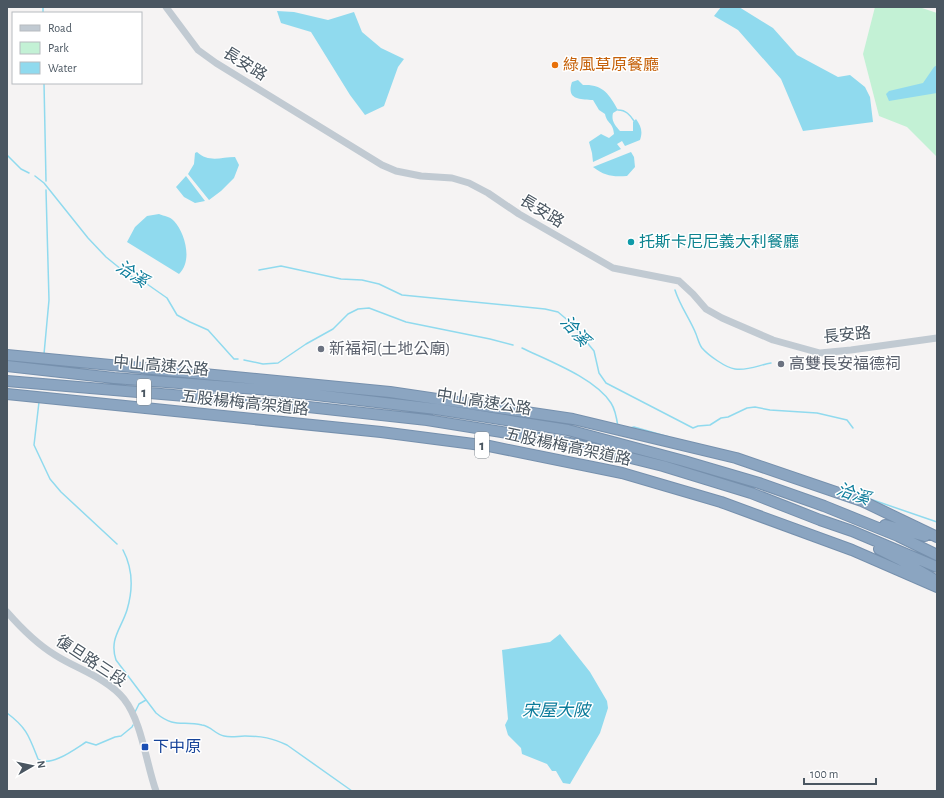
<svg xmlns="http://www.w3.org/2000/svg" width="944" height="798" font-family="'Alegreya Sans','Noto Sans TC',sans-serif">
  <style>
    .green { fill: #c3f1d5 }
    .water { fill: #90daee }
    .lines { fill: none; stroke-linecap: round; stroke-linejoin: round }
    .stream { stroke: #90daee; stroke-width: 1.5 }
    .motorway-casing { stroke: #7690ad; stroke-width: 12 }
    .tertiary { stroke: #c1cad2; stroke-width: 7 }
    .motorway { stroke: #8ba5c1; stroke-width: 10 }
    .food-dot { fill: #e8710a; stroke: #fff; stroke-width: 1.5 }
    .culture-dot { fill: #0f9aa8; stroke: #fff; stroke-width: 1.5 }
    .worship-dot { fill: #6b7280; stroke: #fff; stroke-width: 1.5 }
    .transit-dot { fill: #1a4fb4; stroke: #fff; stroke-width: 1.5 }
    .labels { text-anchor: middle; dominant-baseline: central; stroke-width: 3; stroke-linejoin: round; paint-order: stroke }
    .shield { fill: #fff; stroke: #808990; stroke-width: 1 }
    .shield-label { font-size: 15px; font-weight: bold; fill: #4a5661 }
    .street-label { font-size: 16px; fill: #4a5661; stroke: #fff }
    .food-label { font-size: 16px; fill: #c56008; stroke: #fff; text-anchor: start }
    .culture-label { font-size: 16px; fill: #0d838f; stroke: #fff; text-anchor: start }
    .worship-label { font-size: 16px; fill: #5b616d; stroke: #fff; text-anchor: start }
    .transit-label { font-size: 16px; fill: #164399; stroke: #fff; text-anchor: start }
    .water-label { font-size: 17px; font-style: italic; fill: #0c7c9b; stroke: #fff }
  </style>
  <rect width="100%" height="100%" fill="#f5f3f3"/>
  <!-- green -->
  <path class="green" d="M875,7H919L937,13V157L907,127L879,116L863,54Z"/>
  <!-- water -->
  <path class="water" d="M721,7H739L773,28L797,55L838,77L850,75L865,87L870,97L873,122L803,131L781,79L738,30L714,16Z
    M277,11L294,12L328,20L354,12L362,32L381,48L404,59L398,67L384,106L365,115L350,95L311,32L281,23Z
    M937,65V93L889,101L886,94L889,91L923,83L934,67Z
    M578,80L583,85C603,84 609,94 618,110L613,113C611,121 615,125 620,131H633V122L636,119C641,126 643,131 640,140L625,146L622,141L617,144L621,149L593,162L592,153L589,142L601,134L609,138L614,134C613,122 607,124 605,114L599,110L593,100C580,99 566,100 572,82Z
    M197,152C209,163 221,157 235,157L239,165L234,178L221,191L209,200L188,174L194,164L195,153Z
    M631,152L634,157L635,167L627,176C612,177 605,176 593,167Z
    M186,176L205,201L195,203L184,197L176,187Z
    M159,214C164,216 171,217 174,221C185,233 193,261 179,274L127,242L135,227L147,216Z
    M560,634L590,672L607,701L608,708L600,733L570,784L563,783L556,771H552L547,764L522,754L521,748L508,735L505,725L508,719L502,650L550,642Z"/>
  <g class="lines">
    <!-- stream -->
    <path class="stream" d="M43,7V13
      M44,83L46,181
      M618,110C626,110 630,115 634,121
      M7,155L21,169L29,173
      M35,176L44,183L88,238L106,257L127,274L147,284L167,298L177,315L190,322L208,330L234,359H238
      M259,270L281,266L341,279L362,280L379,284L402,295L515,306L545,309L558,312L571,323L594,351L599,373L606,383L693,428L698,426L710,425L721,418L728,417L747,408L755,407L770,410L817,413L847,420L853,428
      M675,290C680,306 690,319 696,334C698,339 699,344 702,348C708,355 726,368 735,369C748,371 759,365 771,363
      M522,348C549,361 595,378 611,403C615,409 617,420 618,427
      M44,354L49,300L46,190
      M244,360L263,364L278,363L306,344L333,329L348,314L358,309L369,308L406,322L490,339L513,345
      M39,402L34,445L50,479L61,492L117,544
      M630,428L634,427L669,437
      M870,499L937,522
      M123,550C133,569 133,590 127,610C121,629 109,639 116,660L156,713C175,729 183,720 202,725C211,726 216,735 224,736C231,738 238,736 245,736C262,736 272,738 287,745L352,791
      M135,712L139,704L146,700
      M7,713C27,728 29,736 38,759C50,768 75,749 86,742L96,745L115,737L121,736L132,727L133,725"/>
    <!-- motorway casing -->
    <g class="motorway-casing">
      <path id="motorway" d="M7,355L390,392L573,419L736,458L862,501L937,537
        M7,366L114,378L282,391L436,409L568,430L684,461L759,483L824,506L898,536L937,555
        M7,381L281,404L427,420L570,443L663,466L751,493L820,520L852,531L937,567
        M7,394L381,432L489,446L622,473L721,502L852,550L937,587
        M885,525L925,536
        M879,549L899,559L935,580"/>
    </g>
    <!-- tertiary -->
    <path class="tertiary" d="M166,7L198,50L216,63L382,165L396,171L421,176L452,178L469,183L488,193L519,214L613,268L679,281L693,294L706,309L722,318L773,340L820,353L851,350L937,338
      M7,612C21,628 37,644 55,655C77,669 107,678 124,699C142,722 146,763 156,791"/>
    <!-- motorway -->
    <use href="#motorway" class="motorway"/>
  </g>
  <!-- markers -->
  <circle class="food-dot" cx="555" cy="65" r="4"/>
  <circle class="culture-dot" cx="631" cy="242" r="4"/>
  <g class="worship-dot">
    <circle cx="321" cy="349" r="4"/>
    <circle cx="781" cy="364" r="4"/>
  </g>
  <rect class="transit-dot" x="141" y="743" width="8" height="8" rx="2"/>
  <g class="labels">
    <!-- shield labels -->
    <g class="shield">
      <rect x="137" y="379" width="14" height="26" rx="3"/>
      <rect x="475" y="432" width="14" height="26" rx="3"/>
    </g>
    <g class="shield-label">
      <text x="144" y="392">1</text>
      <text x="482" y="445">1</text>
    </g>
    <!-- street labels -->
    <g class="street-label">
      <text transform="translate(245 64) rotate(32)">長安路</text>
      <text transform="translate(542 211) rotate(31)">長安路</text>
      <text transform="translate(847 335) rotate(-6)">長安路</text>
      <text transform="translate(161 366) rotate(5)">中山高速公路</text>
      <text transform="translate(484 402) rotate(9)">中山高速公路</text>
      <text transform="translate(245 403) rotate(6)">五股楊梅高架道路</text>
      <text transform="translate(568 447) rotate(12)">五股楊梅高架道路</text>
      <text transform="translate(91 661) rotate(33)">復旦路三段</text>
    </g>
    <!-- food labels -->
    <g class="food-label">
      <text x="563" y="65">綠風草原餐廳</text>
    </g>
    <!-- culture labels -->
    <g class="culture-label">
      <text x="639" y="242">托斯卡尼尼義大利餐廳</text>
    </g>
    <!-- worship labels -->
    <g class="worship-label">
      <text x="329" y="349">新福祠(土地公廟)</text>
      <text x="789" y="364">高雙長安福德祠</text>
    </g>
    <!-- transit labels -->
    <g class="transit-label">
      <text x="153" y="747">下中原</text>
    </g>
    <!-- water labels -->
    <g class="water-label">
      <text transform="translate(132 274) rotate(33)">洽溪</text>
      <text transform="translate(575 331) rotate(48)">洽溪</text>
      <text transform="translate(853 494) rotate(19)">洽溪</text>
      <text x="556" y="710">宋屋大陂</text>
    </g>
  </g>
  <!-- border -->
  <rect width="944" height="798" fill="none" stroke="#4a5661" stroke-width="16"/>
  <!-- legend -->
  <rect x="12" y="12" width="130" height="72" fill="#ffffff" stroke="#b7bbc0"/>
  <rect x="20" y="25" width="20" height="6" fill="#c1cad2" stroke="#b7bbc0"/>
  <text x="48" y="32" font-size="12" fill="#4a5661">Road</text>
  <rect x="20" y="42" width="20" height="12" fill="#c3f1d5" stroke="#b7bbc0"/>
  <text x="48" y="52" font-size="12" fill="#4a5661">Park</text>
  <rect x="20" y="62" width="20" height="12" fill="#90daee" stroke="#b7bbc0"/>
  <text x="48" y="72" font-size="12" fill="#4a5661">Water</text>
  <!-- north arrow -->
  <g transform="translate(32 766) rotate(81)" stroke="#ffffff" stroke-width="3" paint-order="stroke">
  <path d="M0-3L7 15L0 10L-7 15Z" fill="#4a5661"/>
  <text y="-6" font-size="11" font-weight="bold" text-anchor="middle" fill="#4a5661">N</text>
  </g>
  <!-- scale -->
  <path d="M804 778v6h72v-6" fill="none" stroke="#4a5661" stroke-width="2"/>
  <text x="810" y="778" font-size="12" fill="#4a5661" stroke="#ffffff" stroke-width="3" paint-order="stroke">100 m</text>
</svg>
